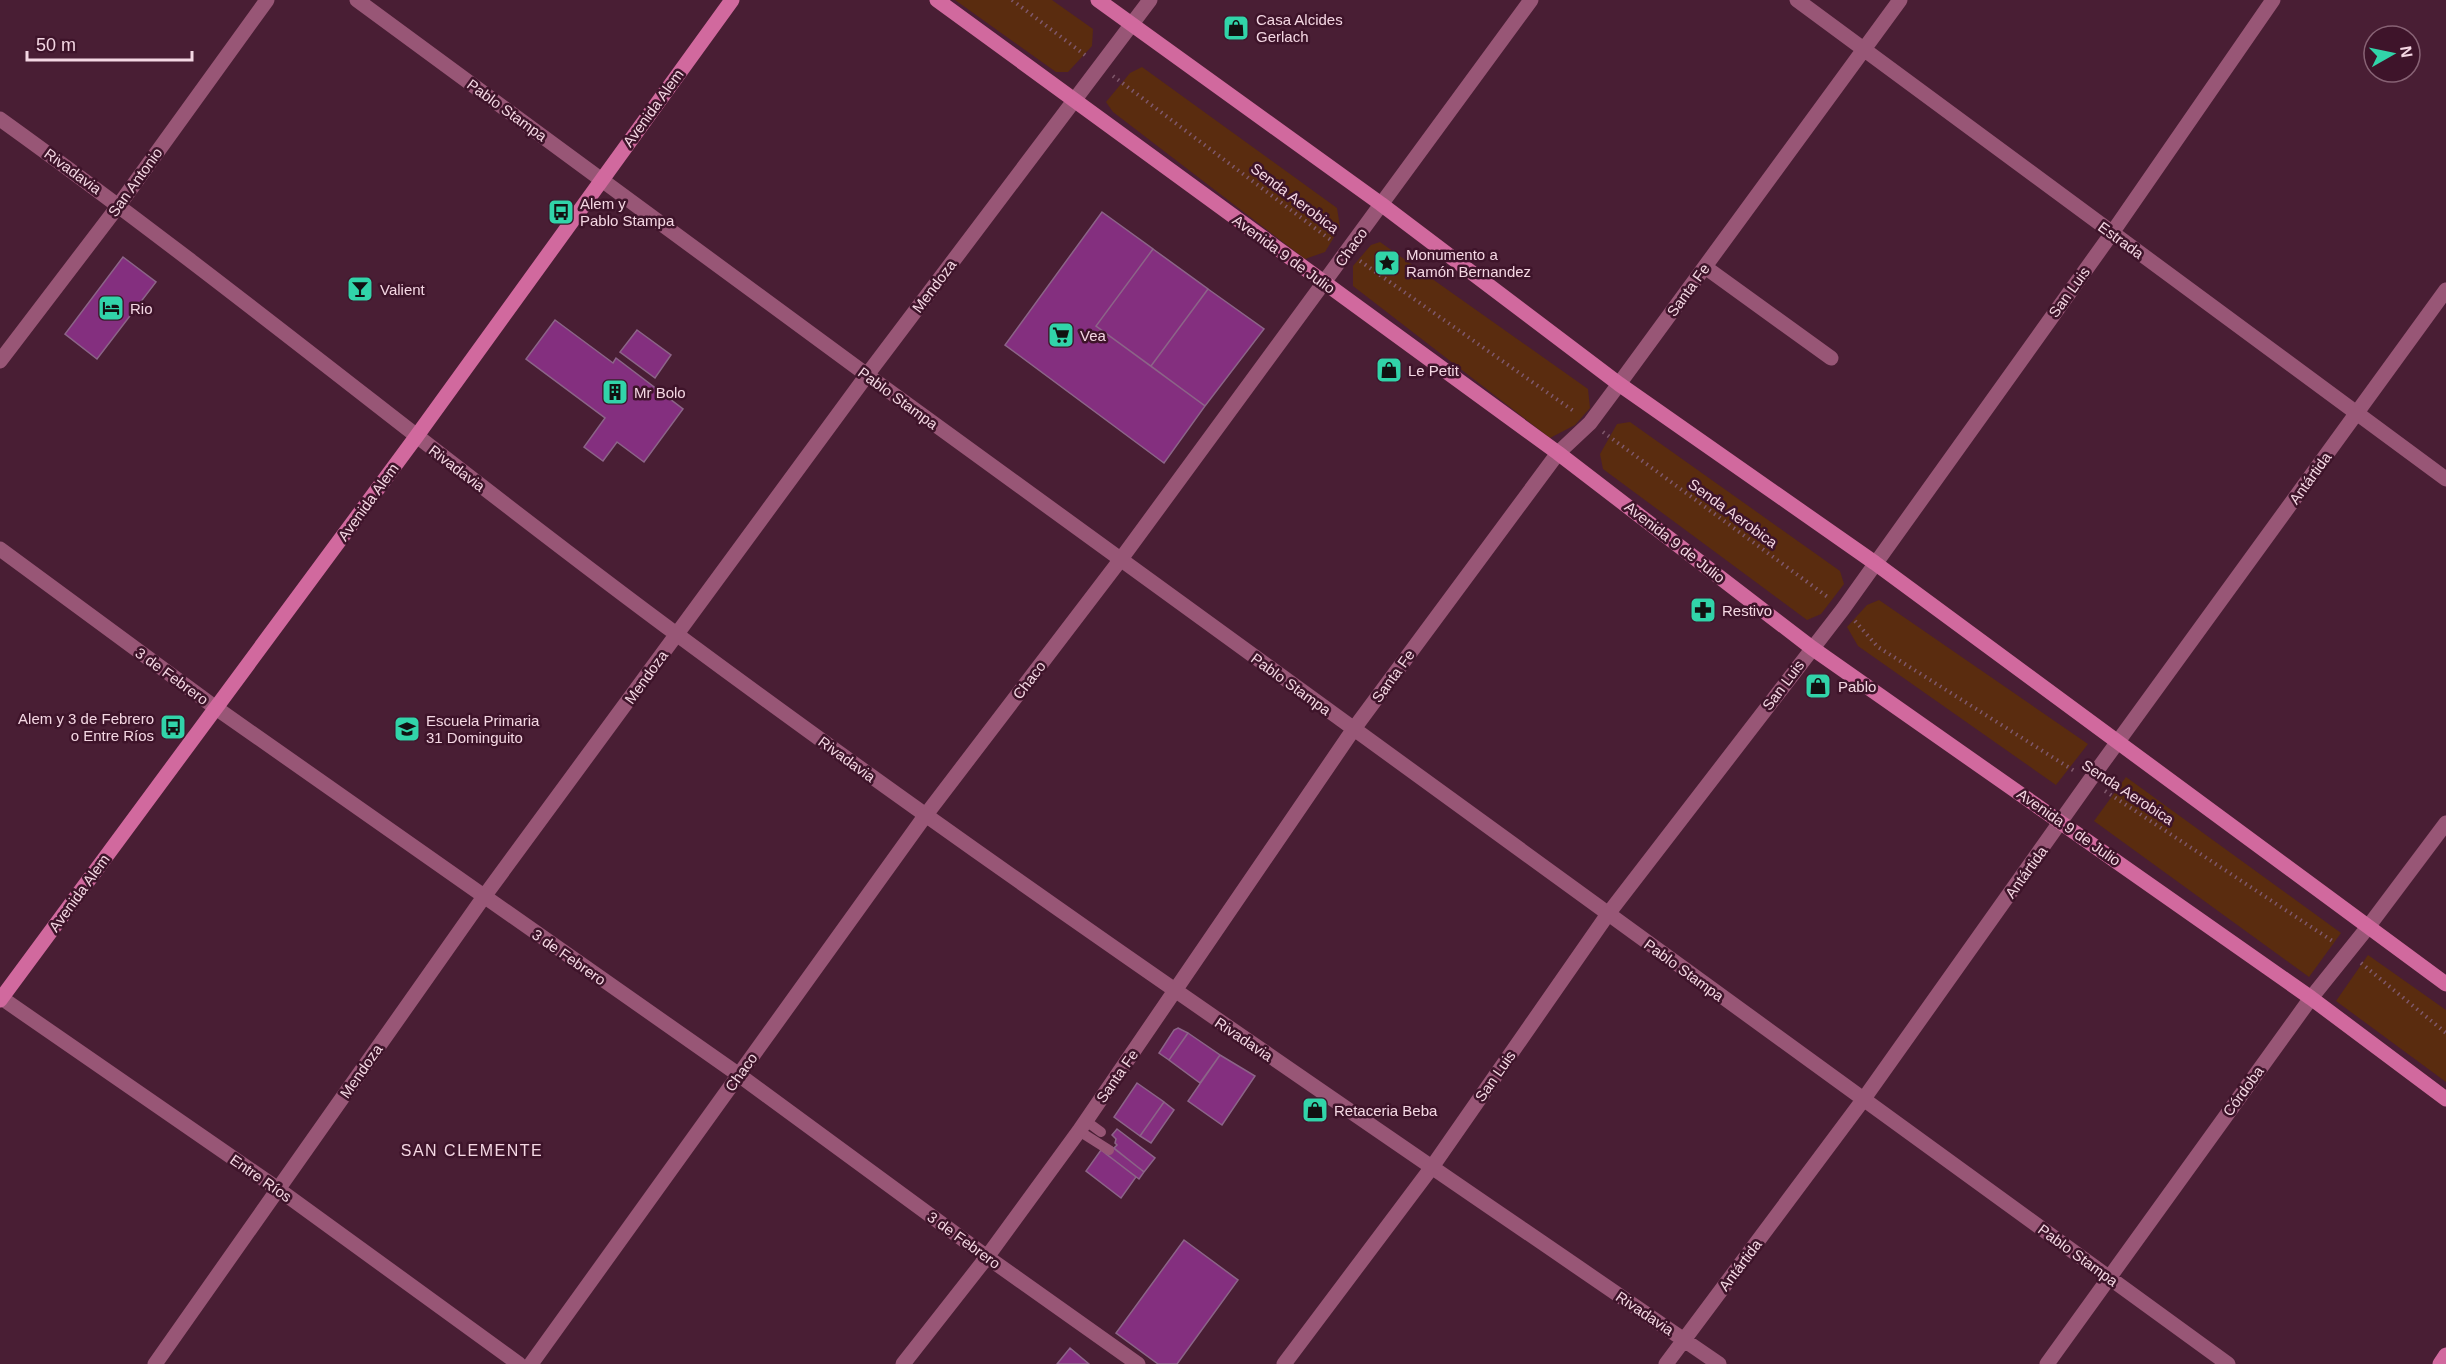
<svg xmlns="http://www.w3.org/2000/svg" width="2446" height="1364" font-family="Helvetica,sans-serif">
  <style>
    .green { fill: #5a2c0f }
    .building { fill: #842f7f; stroke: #8c6488; stroke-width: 1.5 }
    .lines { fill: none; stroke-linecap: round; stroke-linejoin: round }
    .path { stroke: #7f586b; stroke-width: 4; stroke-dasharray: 1.5 4.5; stroke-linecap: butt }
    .lane { stroke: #985676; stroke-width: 10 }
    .street { stroke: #985676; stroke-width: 15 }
    .secondary { stroke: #d1699e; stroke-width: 15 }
    .labels { text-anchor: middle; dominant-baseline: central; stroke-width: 5; stroke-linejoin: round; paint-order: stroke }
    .poi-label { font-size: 15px; fill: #f4d7e3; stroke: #3e142a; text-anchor: start }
    .street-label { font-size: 15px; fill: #f4d7e3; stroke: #3e142a }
    .neighbourhood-label { font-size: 16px; letter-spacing: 1.5px; fill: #f4d7e3; stroke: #3e142a }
  </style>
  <rect width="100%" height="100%" fill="#491e34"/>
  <!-- green -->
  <path class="green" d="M955,0H1052L1093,29L1092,46L1068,72H1056Z
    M1142,67L1337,208L1340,227L1325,252L1305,259L1113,112L1106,102L1130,73Z
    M1380,242L1588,389L1590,408L1575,425L1550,438L1353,286V266L1371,245Z
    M1630,422L1840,571L1844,584L1821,614L1807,620L1603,469L1600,454L1617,424Z
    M1879,600L2088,744L2056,785L1858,646L1847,627L1867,605Z
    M2126,777L2341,933L2309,977L2094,821Z
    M2368,955L2446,1010V1082L2336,1001Z"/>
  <!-- building -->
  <path class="building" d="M1102,212L1153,249L1096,326L1205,406L1164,463L1005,345Z
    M1153,249L1208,289L1151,366L1096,326Z
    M123,257L156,282L97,359L65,334Z
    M1208,289L1264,329L1205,406L1151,366Z
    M555,320L613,363L616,358L683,409L644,462L617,442L603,461L584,447L605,418L526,359Z
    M637,330L671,355L655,378L620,352Z
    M1178,1028L1188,1033L1169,1060L1159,1053L1174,1030Z
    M1188,1033L1220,1055L1200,1083L1169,1060Z
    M1220,1055L1255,1076L1222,1125L1188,1101Z
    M1137,1083L1164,1102L1140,1136L1114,1117Z
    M1164,1102L1174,1110L1151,1143L1140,1136Z
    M1117,1129L1155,1158L1144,1172L1114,1148L1117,1145L1115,1143L1116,1139L1112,1135Z
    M1112,1147L1144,1172L1139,1179L1106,1154Z
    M1101,1150L1136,1177L1121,1198L1086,1171Z
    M1184,1240L1238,1280L1177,1364H1158L1116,1333Z
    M1070,1348L1089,1364H1057Z"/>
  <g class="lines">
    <!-- path -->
    <path class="path" d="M1012,0L1085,55
      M1113,76L1332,241
      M1360,261L1575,412
      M1603,432L1829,598
      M1855,621L1878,647L2076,772
      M2105,791L2334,942
      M2361,963L2446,1033"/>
    <!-- lane -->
    <path class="lane" d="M1086,1121L1101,1132
      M1079,1131L1109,1150"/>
    <!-- street -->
    <path class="street" d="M357,0L867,375L2228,1364
      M1797,0L2446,479
      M0,119C231,285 450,467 679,636C1019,888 1370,1124 1719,1364
      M1705,267L1831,358
      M0,361L119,205L267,0
      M0,549L216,708L739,1075L987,1257L1138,1364
      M0,997L278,1189L519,1364
      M155,1364L483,898L867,375L1150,0
      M531,1364L925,816L1121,559L1531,0
      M903,1364L987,1257L1079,1131L1353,730L1558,453L1590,423L1619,384L1900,0
      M1284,1364L1432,1167L1608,914L1843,609L2112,233L2273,0
      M1666,1364L1863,1100L2090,780L2446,290
      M2047,1364L2311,998L2368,927L2446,823"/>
    <!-- secondary -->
    <path class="secondary" d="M937,0L1558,453L1812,648L2311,998L2446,1099
      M1098,0L1381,204L1619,384L1875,563L2446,984
      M0,1000L416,437L732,0
      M2440,1364L2446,1355"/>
  </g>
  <!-- icons -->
  <defs>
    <g id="shop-square" transform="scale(1.35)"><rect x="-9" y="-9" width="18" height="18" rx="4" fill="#31d4a9" stroke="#3e142a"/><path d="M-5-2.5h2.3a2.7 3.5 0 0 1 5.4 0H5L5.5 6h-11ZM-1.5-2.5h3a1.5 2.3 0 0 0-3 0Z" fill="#111"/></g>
    <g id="bus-square" transform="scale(1.35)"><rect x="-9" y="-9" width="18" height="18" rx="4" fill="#31d4a9" stroke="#3e142a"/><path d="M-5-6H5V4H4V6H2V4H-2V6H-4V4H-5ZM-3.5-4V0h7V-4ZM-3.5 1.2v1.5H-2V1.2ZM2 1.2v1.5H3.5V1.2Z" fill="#111"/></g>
    <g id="sight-square" transform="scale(1.35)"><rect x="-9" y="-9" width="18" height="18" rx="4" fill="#31d4a9" stroke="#3e142a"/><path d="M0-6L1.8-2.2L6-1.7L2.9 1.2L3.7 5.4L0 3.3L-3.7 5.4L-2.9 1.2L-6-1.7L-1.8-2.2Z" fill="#111"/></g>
    <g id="bar-square" transform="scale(1.35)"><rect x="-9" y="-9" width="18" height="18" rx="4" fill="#31d4a9" stroke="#3e142a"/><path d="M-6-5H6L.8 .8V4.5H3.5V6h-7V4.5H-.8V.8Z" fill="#111"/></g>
    <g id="hotel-square" transform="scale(1.35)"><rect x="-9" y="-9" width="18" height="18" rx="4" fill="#31d4a9" stroke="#3e142a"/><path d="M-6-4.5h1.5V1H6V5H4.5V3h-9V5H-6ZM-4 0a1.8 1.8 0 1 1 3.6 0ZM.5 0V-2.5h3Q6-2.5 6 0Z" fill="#111"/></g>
    <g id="supermarket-square" transform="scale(1.35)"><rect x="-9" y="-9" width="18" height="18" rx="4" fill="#31d4a9" stroke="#3e142a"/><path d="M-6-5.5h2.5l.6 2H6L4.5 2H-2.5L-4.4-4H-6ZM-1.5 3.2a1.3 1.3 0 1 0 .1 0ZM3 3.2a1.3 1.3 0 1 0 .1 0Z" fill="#111"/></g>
    <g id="building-square" transform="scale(1.35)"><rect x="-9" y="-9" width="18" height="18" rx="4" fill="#31d4a9" stroke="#3e142a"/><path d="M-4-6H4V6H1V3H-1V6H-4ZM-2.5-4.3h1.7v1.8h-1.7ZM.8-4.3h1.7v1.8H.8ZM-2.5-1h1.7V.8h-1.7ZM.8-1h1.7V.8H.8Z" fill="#111"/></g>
    <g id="pharmacy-square" transform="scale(1.35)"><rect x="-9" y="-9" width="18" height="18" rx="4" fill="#31d4a9" stroke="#3e142a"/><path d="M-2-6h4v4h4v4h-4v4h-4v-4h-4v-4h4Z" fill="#111"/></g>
    <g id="school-square" transform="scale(1.35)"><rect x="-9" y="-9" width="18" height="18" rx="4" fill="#31d4a9" stroke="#3e142a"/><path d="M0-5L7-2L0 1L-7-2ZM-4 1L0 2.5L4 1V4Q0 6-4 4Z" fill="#111"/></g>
  </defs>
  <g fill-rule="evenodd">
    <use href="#shop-square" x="1236" y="28"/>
    <use href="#bus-square" x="561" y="212"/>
    <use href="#sight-square" x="1387" y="263"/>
    <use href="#bar-square" x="360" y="289"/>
    <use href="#hotel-square" x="111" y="308"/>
    <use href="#supermarket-square" x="1061" y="335"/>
    <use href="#shop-square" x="1389" y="370"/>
    <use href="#building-square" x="615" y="392"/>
    <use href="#pharmacy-square" x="1703" y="610"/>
    <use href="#shop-square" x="1818" y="686"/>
    <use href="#bus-square" x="173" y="727"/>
    <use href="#school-square" x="407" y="729"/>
    <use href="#shop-square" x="1315" y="1110"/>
  </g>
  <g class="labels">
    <!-- poi labels -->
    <g class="poi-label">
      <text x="1256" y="19">Casa Alcides<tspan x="1256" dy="17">Gerlach</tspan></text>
      <text x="580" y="203">Alem y<tspan x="580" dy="17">Pablo Stampa</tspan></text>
      <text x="1406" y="254">Monumento a<tspan x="1406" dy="17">Ramón Bernandez</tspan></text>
      <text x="380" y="289">Valient</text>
      <text x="130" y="308">Rio</text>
      <text x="1080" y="335">Vea</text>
      <text x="1408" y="370">Le Petit</text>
      <text x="634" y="392">Mr Bolo</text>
      <text x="1722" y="610">Restivo</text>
      <text x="1838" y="686">Pablo</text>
      <text x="154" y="718" text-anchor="end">Alem y 3 de Febrero<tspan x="154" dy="17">o Entre Ríos</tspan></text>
      <text x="426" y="720">Escuela Primaria<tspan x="426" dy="17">31 Dominguito</tspan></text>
      <text x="1334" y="1110">Retaceria Beba</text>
    </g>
    <!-- street labels -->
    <g class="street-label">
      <text transform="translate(653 108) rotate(-54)">Avenida Alem</text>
      <text transform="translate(507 110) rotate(36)">Pablo Stampa</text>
      <text transform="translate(73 171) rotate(36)">Rivadavia</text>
      <text transform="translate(135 182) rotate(-54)">San Antonio</text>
      <text transform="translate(1295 198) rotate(37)">Senda Aerobica</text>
      <text transform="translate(2121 240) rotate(36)">Estrada</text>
      <text transform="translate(1351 247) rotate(-54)">Chaco</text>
      <text transform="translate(1284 254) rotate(36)">Avenida 9 de Julio</text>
      <text transform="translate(934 286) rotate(-53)">Mendoza</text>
      <text transform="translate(1688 290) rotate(-54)">Santa Fe</text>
      <text transform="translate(2069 292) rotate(-54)">San Luis</text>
      <text transform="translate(898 398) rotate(36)">Pablo Stampa</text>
      <text transform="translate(457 468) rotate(37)">Rivadavia</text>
      <text transform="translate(2310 478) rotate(-54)">Antártida</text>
      <text transform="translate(368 502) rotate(-54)">Avenida Alem</text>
      <text transform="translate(1733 513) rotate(36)">Senda Aerobica</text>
      <text transform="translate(1675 542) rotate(38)">Avenida 9 de Julio</text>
      <text transform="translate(172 676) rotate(36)">3 de Febrero</text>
      <text transform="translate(1393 676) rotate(-54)">Santa Fe</text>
      <text transform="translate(646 677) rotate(-54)">Mendoza</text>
      <text transform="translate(1029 680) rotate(-53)">Chaco</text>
      <text transform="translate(1291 684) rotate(36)">Pablo Stampa</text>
      <text transform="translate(1783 685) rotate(-53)">San Luis</text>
      <text transform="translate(847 759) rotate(36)">Rivadavia</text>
      <text transform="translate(2128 792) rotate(33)">Senda Aerobica</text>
      <text transform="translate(2069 827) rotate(35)">Avenida 9 de Julio</text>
      <text transform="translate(2026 872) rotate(-54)">Antártida</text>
      <text transform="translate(79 893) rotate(-54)">Avenida Alem</text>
      <text transform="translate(569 957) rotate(35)">3 de Febrero</text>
      <text transform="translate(1684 970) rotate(36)">Pablo Stampa</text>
      <text transform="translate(1244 1039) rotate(34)">Rivadavia</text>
      <text transform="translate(361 1071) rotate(-55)">Mendoza</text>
      <text transform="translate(741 1072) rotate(-54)">Chaco</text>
      <text transform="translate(1117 1076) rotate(-55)">Santa Fe</text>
      <text transform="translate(1495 1076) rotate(-55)">San Luis</text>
      <text transform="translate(2243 1091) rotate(-54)">Córdoba</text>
      <text transform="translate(261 1178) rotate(35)">Entre Ríos</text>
      <text transform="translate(964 1240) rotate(36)">3 de Febrero</text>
      <text transform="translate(2078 1255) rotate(36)">Pablo Stampa</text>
      <text transform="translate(1740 1265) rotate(-53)">Antártida</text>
      <text transform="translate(1645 1313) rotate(34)">Rivadavia</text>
    </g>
    <!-- neighbourhood labels -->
    <g class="neighbourhood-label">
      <text x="472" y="1150">SAN CLEMENTE</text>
    </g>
  </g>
  <!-- north arrow -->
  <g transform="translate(2392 54) rotate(81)"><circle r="28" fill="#3e142a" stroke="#876274" stroke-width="1.5"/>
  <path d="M0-4.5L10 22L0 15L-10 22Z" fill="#31d4a9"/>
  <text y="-9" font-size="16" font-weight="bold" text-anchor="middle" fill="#f4d7e3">N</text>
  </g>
  <!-- scale -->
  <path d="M27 51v9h165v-9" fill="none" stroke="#f4d7e3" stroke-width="3"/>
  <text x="36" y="51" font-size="18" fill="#f4d7e3" stroke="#3e142a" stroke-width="4.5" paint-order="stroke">50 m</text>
</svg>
